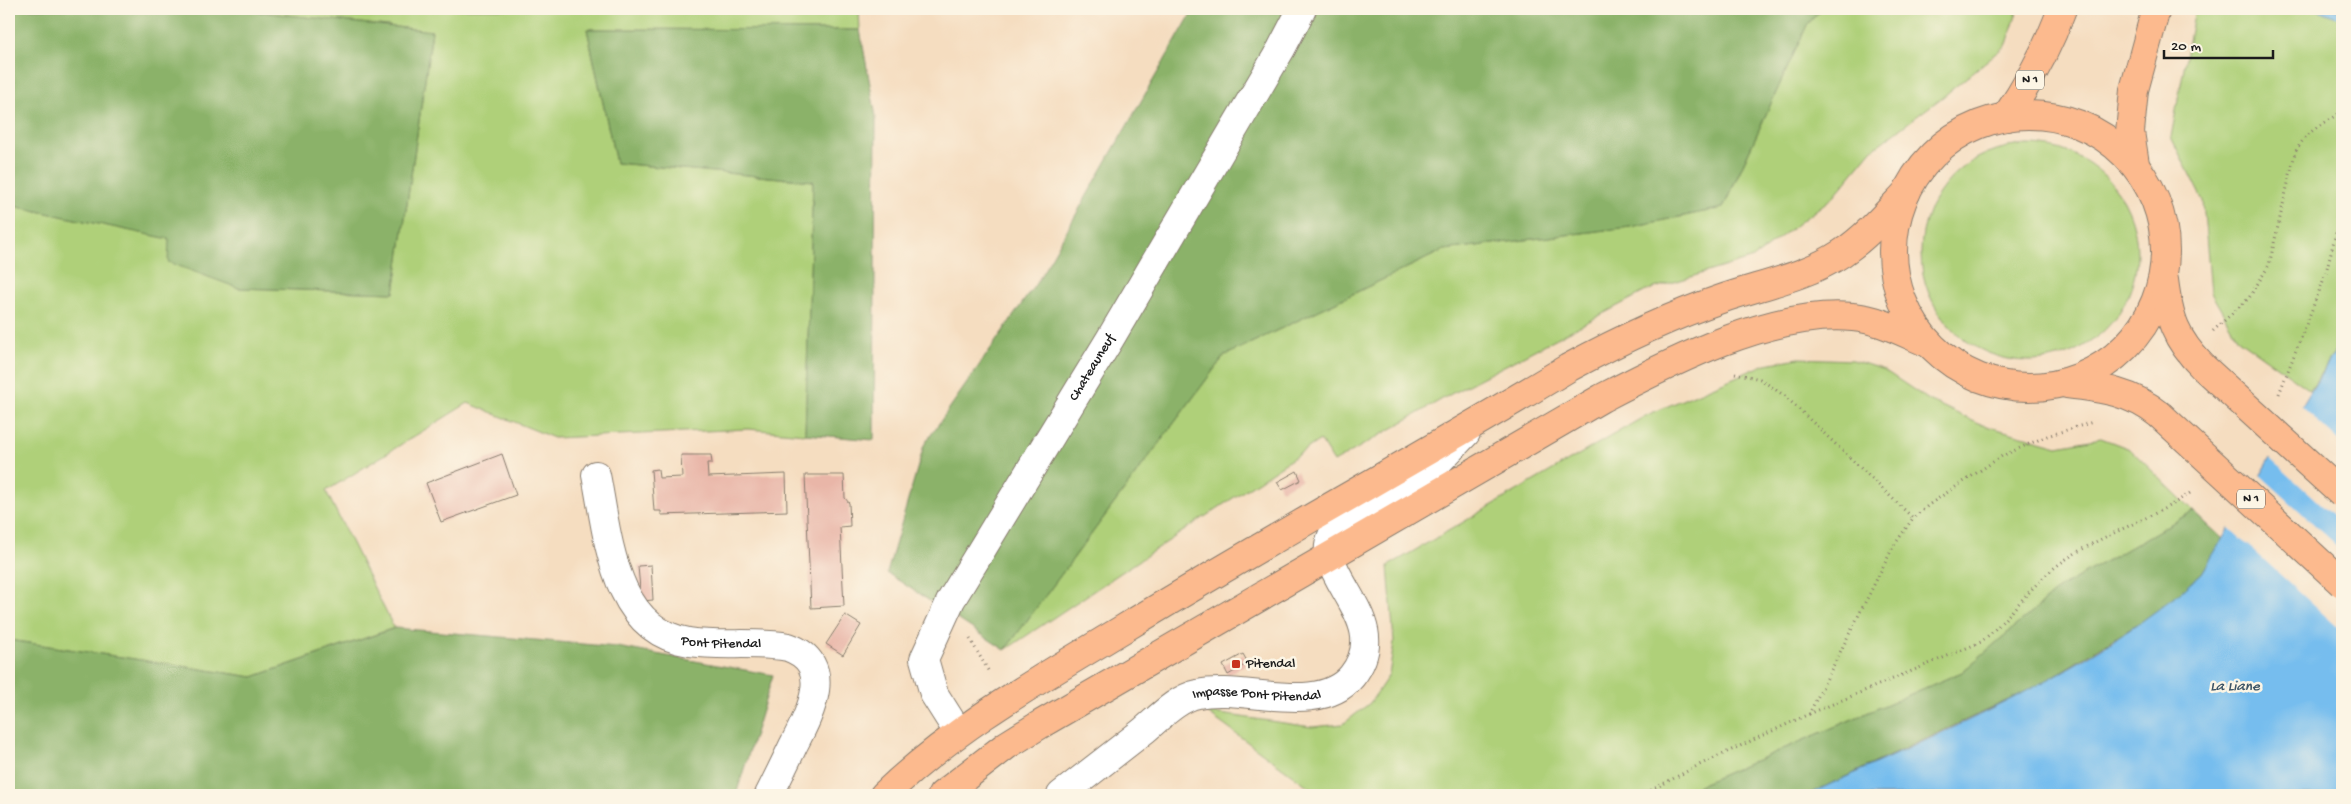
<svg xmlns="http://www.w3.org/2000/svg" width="2351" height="804" font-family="'Gochi Hand',sans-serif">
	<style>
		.green { fill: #afd079; stroke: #66764a }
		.forest { fill: #8bb269; stroke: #546742 }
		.water { fill: #76bdee; stroke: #496c85 }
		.pier { fill: #f5ddc0 }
		.building { fill: #e9b6a8 }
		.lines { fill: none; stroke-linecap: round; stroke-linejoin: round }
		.minor-casing { stroke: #887c6e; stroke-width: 30 }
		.major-casing { stroke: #887c6e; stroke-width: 30 }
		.highway-casing { stroke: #887c6e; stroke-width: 30 }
		.path { stroke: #887c6e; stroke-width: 3; stroke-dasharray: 1 4; stroke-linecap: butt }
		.minor { stroke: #fff; stroke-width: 28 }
		.major { stroke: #fcba8e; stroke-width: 28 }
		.highway { stroke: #fcba8e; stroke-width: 28 }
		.highway-bridge-casing { stroke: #887c6e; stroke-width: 30; stroke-linecap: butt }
		.highway-bridge { stroke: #fcba8e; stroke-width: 28 }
		.poi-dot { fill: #c8321e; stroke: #fcf5e5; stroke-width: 2 }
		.labels { text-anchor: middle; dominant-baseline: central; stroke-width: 5; stroke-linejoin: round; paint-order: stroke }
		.shield { fill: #fcf5e5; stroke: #5f5d58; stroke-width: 1 }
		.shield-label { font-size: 12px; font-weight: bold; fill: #1c1c1c }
		.street-label { font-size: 14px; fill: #1c1c1c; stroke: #fcf5e5 }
		.poi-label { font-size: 14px; fill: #1c1c1c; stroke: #fcf5e5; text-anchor: start }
		.water-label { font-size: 15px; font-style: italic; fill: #3c5466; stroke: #fcf5e5 }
	</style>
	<rect width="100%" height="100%" fill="#fcf5e5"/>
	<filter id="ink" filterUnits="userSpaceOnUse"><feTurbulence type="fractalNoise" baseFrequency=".02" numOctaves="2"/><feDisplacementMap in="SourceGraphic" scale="10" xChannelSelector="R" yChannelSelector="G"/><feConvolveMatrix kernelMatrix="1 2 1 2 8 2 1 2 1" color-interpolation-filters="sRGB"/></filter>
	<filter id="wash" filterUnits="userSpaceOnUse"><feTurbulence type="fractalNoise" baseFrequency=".0096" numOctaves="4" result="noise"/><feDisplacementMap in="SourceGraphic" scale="20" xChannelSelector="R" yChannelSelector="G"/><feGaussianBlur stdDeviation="1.12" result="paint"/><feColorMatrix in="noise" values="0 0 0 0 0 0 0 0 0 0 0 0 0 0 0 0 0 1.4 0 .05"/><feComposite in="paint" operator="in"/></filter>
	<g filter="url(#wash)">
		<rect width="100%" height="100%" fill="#f5ddc0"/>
		<g class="green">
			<path d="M 233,9 L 859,9 L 860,30 L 587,29 L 616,163 L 813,181 L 805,434 L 748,429 L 554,438 L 468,403 L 326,491 L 394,628 L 253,677 L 9,640 L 9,205 L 170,239 L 238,288 L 394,293 L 432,31 Z"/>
			<path d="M 1821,9 L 2018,9 L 2007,44 L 1944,96 L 1873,149 L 1833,197 L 1753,258 L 1648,290 L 1451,394 L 1334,462 L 1320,440 L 1005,650 L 1224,356 L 1444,250 L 1630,227 L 1723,208 L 1807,25 Z"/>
			<path d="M 2195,9 L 2342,9 L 2342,334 L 2335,351 L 2310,390 L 2238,339 L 2211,293 L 2203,201 L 2171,137 Z"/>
			<circle cx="2029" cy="253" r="108"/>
			<path d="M 1798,358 L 1853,360 L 1884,370 L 1929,400 L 1979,424 L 2058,446 L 2101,438 L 2130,449 L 2193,511 L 2061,587 L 1962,672 L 1704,783 L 1684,795 L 1320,795 L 1206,712 L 1312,727 L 1343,724 L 1370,703 L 1389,675 L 1394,642 L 1388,566 L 1647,415 L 1766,364 Z"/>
		</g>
		<g class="forest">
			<path d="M 9,9 L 233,9 L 432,31 L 394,293 L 238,288 L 168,262 L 169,239 L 9,205 Z"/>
			<path d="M 1194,9 L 1821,9 L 1807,25 L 1723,208 L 1630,227 L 1444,250 L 1224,356 L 1005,650 L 887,573 L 924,445 L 1039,279 Z"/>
			<path d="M 587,29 L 860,30 L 876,117 L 874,440 L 805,434 L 813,181 L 616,163 Z"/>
			<path d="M 2193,511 L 2223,539 L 2202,573 L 2174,599 L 2143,621 L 2036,687 L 1807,795 L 1684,795 L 1704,783 L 1962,672 L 2061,587 Z"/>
			<path d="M 395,628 L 617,647 L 773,675 L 736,795 L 9,795 L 9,640 L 253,677 Z"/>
		</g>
		<g class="water">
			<path d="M 2315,9 L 2342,9 L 2342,19 Z"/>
			<path d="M 2342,334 L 2342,795 L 1807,795 C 1939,733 2094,672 2202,573 L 2335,351 Z"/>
		</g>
		<g class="pier">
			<path d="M 2299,404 L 2342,444 L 2342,524 L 2268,456 Z"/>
			<path d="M 2258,473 L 2342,550 L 2342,631 L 2227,526 Z"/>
		</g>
		<g id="blocks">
			<g class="building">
				<path d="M 502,454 L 516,495 L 441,522 L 426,483 Z"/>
				<path d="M 681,455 L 711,455 L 712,463 L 707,463 L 708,477 L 786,474 L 787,511 L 661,515 L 661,511 L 654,511 L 651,470 L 658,469 L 659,478 L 682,477 Z"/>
				<path d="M 1297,471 L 1301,480 L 1282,490 L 1277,482 Z"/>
				<path d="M 805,475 L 844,475 L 845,498 L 849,503 L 850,526 L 840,527 L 844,606 L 811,608 Z"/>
				<path d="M 651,565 L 653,600 L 641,601 L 638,566 Z"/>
				<path d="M 845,615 L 861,625 L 843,655 L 826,644 Z"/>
				<path d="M 1243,654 L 1248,663 L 1228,675 L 1223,665 Z"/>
			</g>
		</g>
	</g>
	<g filter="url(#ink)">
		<use href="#blocks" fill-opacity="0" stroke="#887c6e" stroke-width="1"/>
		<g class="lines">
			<g class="minor-casing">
				<g id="minor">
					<path id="s1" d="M 596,475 C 608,535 613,631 689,642 C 722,647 755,641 788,647 C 837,664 809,715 793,746 C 785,763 777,779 769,795"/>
					<path id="s2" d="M 958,732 L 934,694 L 924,659 L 951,600 L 1110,339 L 1281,49 L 1302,9"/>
					<path id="s3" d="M 1061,795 C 1088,774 1115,753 1142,732 C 1158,719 1177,698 1198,694 C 1243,684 1319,717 1352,676 C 1387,631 1343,598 1330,558 C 1325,543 1336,526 1345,517 L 1433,467 L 1466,433"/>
				</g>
			</g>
			<g class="major-casing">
				<g id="major">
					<path d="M 884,795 C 955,727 1039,680 1123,629 C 1270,539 1421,457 1568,368 C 1618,341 1668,317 1721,299 C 1761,285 1806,277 1842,253 C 1866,237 1886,214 1906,193"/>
					<path d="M 942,795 L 1007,745 L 1041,724 L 1602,398 C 1671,362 1774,309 1853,317 C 1879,319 1904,333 1928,343"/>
				</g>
			</g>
			<g class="highway-casing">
				<g id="highway">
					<circle cx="2029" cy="251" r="136"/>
					<path d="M 2006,117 C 2029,83 2048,48 2062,9"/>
					<path d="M 2135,164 L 2130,132 L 2134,90 L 2156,9"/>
					<path d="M 2164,280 C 2169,319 2175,339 2203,367"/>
					<path d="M 2067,384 C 2102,388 2132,392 2160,415"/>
				</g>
			</g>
			<g class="path">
				<path d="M 1920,163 L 1931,157"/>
				<path d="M 2213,331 L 2249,298 L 2269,265 L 2295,153 C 2305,132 2323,123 2342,112"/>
				<path d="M 1948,367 L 1967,373"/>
				<path d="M 1735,373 L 1760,379 L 1785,396 L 1913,518"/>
				<path d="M 2279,394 L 2325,276 L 2342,209"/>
				<path d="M 970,639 L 989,672"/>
				<path d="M 1809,714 L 1981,642 C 2010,618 2031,584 2062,562 C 2103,533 2152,520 2193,491"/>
				<path d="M 1642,795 L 1697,766 L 1809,714 L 1893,547 L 1913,518 L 1930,504 L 2002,456 L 2047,436 L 2093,422"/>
			</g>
			<use href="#minor" class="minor"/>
			<use href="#major" class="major"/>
			<use href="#highway" class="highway"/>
			<g class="highway-bridge-casing">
				<g id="highway-bridge">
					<path d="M 2203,367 L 2342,494"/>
					<path d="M 2160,415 L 2342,583"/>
				</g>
			</g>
			<use href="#highway-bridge" class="highway-bridge"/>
		</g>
	</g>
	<rect class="poi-dot" x="1231" y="659" width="10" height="10" rx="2.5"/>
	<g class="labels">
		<g class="shield">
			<rect x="2016" y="70.5" width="28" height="19" rx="4"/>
			<rect x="2237" y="489.5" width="28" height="19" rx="4"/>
		</g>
		<g class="shield-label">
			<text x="2030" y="80">N 1</text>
			<text x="2251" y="499">N 1</text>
		</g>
		<g class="street-label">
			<text stroke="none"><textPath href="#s2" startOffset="418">Chateauneuf</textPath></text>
			<text stroke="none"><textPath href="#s1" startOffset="238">Pont Pitendal</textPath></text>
			<text stroke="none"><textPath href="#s3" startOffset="230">Impasse Pont Pitendal</textPath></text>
		</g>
		<g class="poi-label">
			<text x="1246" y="664">Pitendal</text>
		</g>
		<g class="water-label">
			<text x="2235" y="687">La Liane</text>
		</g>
	</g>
	<rect width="2351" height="804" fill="none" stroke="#fcf5e5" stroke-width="30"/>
	<path d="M2164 50v8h109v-8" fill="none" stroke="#1c1c1c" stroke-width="2.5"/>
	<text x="2171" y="50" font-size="15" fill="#1c1c1c" stroke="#fcf5e5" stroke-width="4" paint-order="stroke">20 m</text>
</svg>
